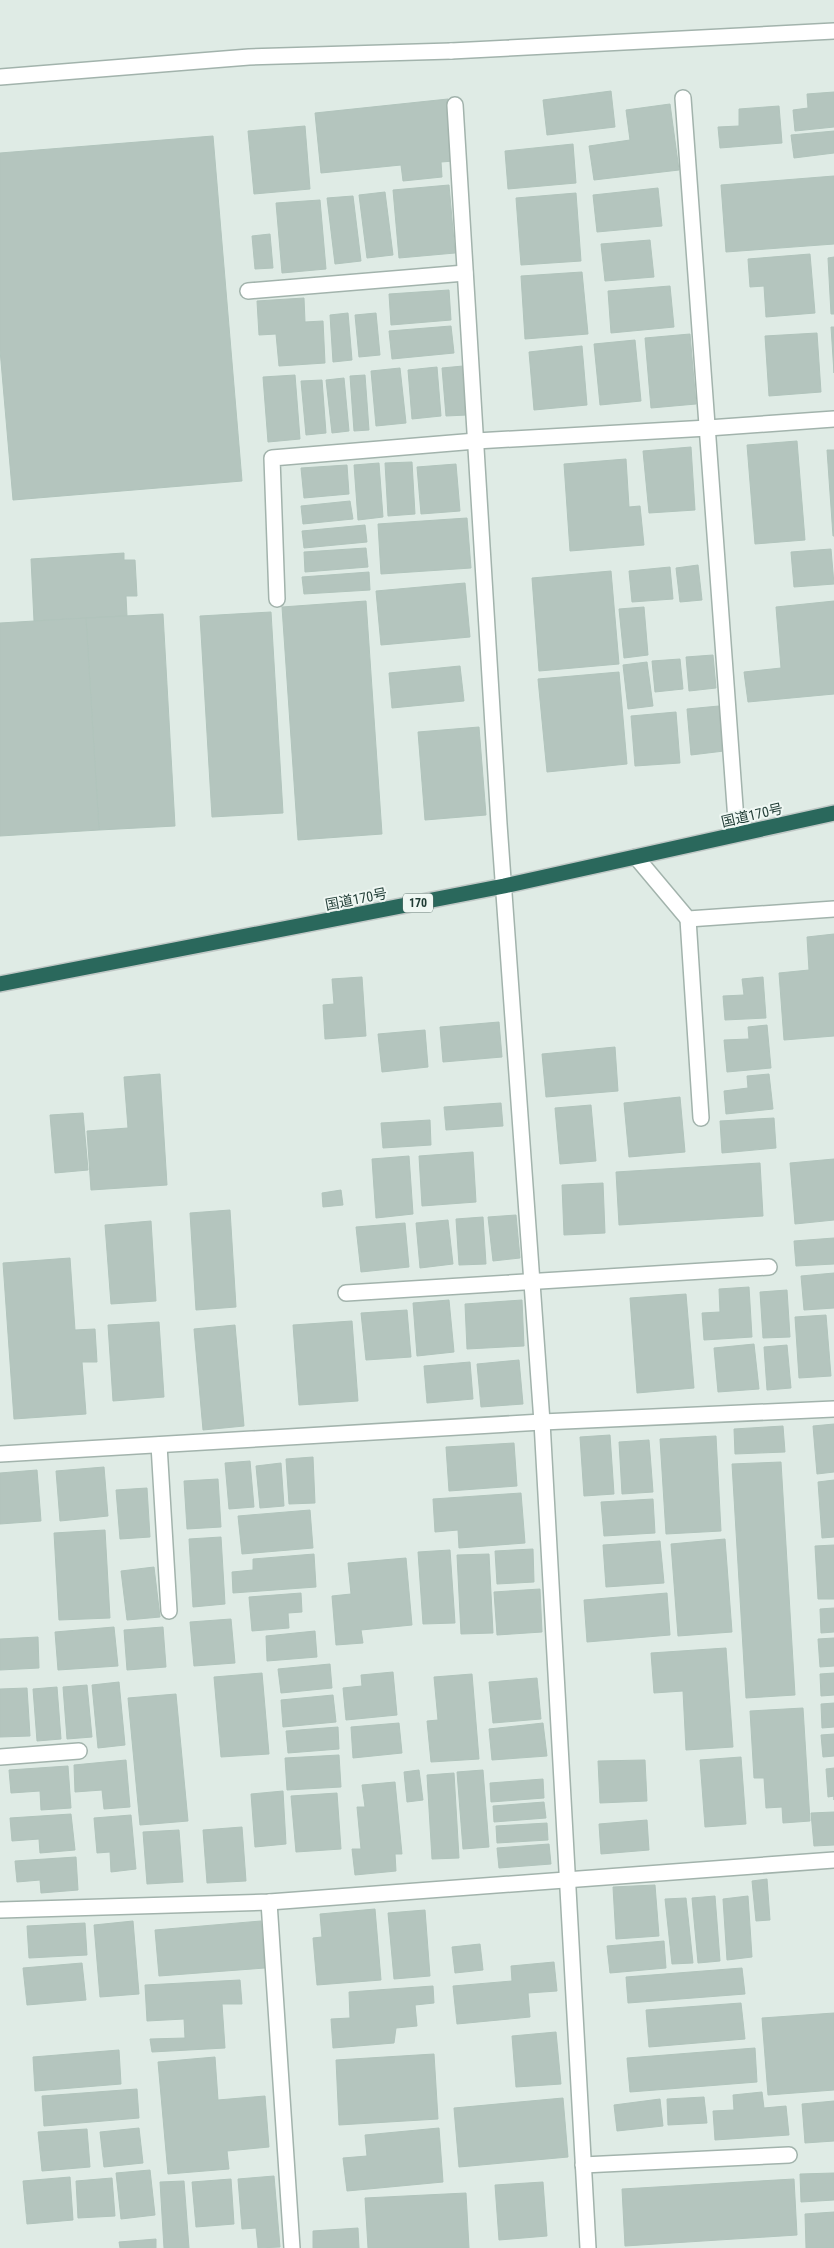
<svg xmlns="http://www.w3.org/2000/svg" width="834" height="2248" font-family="'Roboto Condensed','Noto Sans JP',sans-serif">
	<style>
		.building { fill: #b4c5be; stroke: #b1c4bc }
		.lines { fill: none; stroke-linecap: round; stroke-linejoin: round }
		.lane-casing { stroke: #a2b3ac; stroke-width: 18 }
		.street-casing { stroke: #a2b3ac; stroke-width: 18 }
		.highway-casing { stroke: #c0c8c6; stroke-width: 18 }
		.lane { stroke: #fff; stroke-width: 15 }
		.street { stroke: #fff; stroke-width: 15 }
		.highway { stroke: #2a685c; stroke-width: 15 }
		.labels { text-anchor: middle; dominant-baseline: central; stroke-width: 4; stroke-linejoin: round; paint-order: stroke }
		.shield { fill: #eff7f3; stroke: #5d736d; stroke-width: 1 }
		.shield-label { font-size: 12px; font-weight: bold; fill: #1f3b34 }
		.street-label { font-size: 14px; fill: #1f3b34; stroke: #eff7f3 }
	</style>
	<rect width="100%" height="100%" fill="#dfebe5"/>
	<g class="building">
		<path d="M 611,91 L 615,127 L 547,135 L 543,100 Z"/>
		<path d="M 834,92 L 834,127 L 795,131 L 793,110 L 808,108 L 807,94 Z"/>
		<path d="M 448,99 L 454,161 L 441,162 L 442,177 L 403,181 L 401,165 L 321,173 L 315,113 Z"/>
		<path d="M 670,104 L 679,170 L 594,180 L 589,146 L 630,140 L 626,110 Z"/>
		<path d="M 779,106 L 782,143 L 720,148 L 718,127 L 739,126 L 739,109 Z"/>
		<path d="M 305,126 L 310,189 L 254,194 L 248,131 Z"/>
		<path d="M 834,131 L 834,153 L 794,158 L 791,135 Z"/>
		<path d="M 213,136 L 242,481 L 13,500 L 0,350 L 0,153 Z"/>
		<path d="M 573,144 L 576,183 L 508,189 L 505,151 Z"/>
		<path d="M 834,176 L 834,244 L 726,252 L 721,185 Z"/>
		<path d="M 449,185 L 455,253 L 399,258 L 393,190 Z"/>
		<path d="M 658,188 L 662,226 L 597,232 L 593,195 Z"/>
		<path d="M 385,192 L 393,255 L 367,258 L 359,195 Z"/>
		<path d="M 576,193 L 581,261 L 521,265 L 516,198 Z"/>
		<path d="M 353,196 L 361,261 L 335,264 L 327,198 Z"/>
		<path d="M 320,200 L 326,269 L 282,273 L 276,203 Z"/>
		<path d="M 270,234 L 273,268 L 255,269 L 252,236 Z"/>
		<path d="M 650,240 L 654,277 L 605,281 L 601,244 Z"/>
		<path d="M 810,254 L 815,313 L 766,317 L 764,286 L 750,287 L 748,259 Z"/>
		<path d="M 834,257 L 834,314 L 831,314 L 828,258 Z"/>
		<path d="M 582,272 L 588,334 L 525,339 L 521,276 Z"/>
		<path d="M 670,286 L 674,327 L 611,333 L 608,291 Z"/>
		<path d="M 449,290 L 451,320 L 391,325 L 389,294 Z"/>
		<path d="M 304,298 L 305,322 L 323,321 L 325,363 L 279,366 L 276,334 L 259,335 L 257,301 Z"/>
		<path d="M 348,313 L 352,360 L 333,362 L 330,315 Z"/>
		<path d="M 376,313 L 380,355 L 359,357 L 355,315 Z"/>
		<path d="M 451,326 L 454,353 L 392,359 L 389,331 Z"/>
		<path d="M 831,327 L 834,327 L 834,373 Z"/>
		<path d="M 817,333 L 821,392 L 769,396 L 765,336 Z"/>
		<path d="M 690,334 L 696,404 L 651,408 L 645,338 Z"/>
		<path d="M 635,340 L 641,401 L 600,405 L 594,344 Z"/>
		<path d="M 582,346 L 587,405 L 534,410 L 529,352 Z"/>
		<path d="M 463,366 L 467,415 L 446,416 L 442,368 Z"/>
		<path d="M 437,367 L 441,416 L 412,419 L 408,370 Z"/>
		<path d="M 400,368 L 406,423 L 376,426 L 371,371 Z"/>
		<path d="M 295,375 L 300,439 L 268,442 L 263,377 Z"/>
		<path d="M 365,375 L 369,430 L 354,431 L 350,376 Z"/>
		<path d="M 344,378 L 349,431 L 332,433 L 326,380 Z"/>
		<path d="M 322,380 L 326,433 L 306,435 L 301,381 Z"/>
		<path d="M 797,441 L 805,540 L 755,544 L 747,445 Z"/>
		<path d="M 691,447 L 695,510 L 649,513 L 643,451 Z"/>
		<path d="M 827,450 L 834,450 L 834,536 L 833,536 Z"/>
		<path d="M 626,459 L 629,507 L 640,506 L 644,545 L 570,551 L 564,464 Z"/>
		<path d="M 412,462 L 415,514 L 388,516 L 385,463 Z"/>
		<path d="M 379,463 L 383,517 L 358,520 L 354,465 Z"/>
		<path d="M 456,464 L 460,511 L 421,514 L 417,467 Z"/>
		<path d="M 347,465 L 349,494 L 304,498 L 301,468 Z"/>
		<path d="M 350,501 L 353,519 L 303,524 L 301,506 Z"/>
		<path d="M 467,518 L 471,568 L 381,574 L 378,524 Z"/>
		<path d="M 365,525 L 367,542 L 304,548 L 302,531 Z"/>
		<path d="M 366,548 L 368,567 L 305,572 L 304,552 Z"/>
		<path d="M 831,549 L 834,584 L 794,587 L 791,552 Z"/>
		<path d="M 124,553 L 124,560 L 135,560 L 137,596 L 126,596 L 127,616 L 34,621 L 31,559 Z"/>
		<path d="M 698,565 L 702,600 L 680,602 L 676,568 Z"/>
		<path d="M 670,567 L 673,599 L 632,602 L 629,571 Z"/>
		<path d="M 611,571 L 619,664 L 539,671 L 532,578 Z"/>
		<path d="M 369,572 L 370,590 L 304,594 L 302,577 Z"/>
		<path d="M 465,583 L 470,637 L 381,645 L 376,591 Z"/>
		<path d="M 366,601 L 382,834 L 298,840 L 282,607 Z"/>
		<path d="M 834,601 L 834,694 L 748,702 L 744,672 L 781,668 L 776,607 Z"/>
		<path d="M 644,607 L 648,655 L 624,658 L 619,609 Z"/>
		<path d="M 271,612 L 283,813 L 212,817 L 200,616 Z"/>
		<path d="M 163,614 L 175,826 L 99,830 L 86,618 Z"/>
		<path d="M 86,618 L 99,830 L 0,836 L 0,623 Z"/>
		<path d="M 713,655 L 716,688 L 689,691 L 686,657 Z"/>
		<path d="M 680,659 L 683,689 L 655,692 L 652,661 Z"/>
		<path d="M 647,662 L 653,706 L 628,709 L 623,665 Z"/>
		<path d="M 460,666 L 464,701 L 392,708 L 389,673 Z"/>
		<path d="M 619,672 L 627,764 L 547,772 L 538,679 Z"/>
		<path d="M 719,706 L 724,751 L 691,755 L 687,709 Z"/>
		<path d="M 676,712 L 680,763 L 635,766 L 631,716 Z"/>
		<path d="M 479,727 L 486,815 L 425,820 L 418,732 Z"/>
		<path d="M 834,934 L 834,1036 L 784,1040 L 779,973 L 809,970 L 807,937 Z"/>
		<path d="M 362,977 L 366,1036 L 325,1039 L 323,1005 L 334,1004 L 332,979 Z"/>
		<path d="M 763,977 L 766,1018 L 725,1020 L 723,996 L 744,995 L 742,979 Z"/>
		<path d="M 499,1022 L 502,1057 L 443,1062 L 440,1027 Z"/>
		<path d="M 767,1025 L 771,1068 L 727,1072 L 724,1040 L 749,1039 L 748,1027 Z"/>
		<path d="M 425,1030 L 428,1067 L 382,1072 L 378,1034 Z"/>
		<path d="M 615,1047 L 618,1091 L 546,1097 L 542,1054 Z"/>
		<path d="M 160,1074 L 167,1185 L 91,1190 L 87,1131 L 128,1128 L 124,1077 Z"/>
		<path d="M 769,1074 L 773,1109 L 726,1114 L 724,1091 L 748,1088 L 747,1076 Z"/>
		<path d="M 680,1097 L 685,1152 L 629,1157 L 624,1103 Z"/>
		<path d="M 501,1103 L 503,1126 L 446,1130 L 444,1107 Z"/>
		<path d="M 591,1105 L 596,1161 L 560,1164 L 555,1108 Z"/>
		<path d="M 83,1113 L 88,1170 L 55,1173 L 50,1115 Z"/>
		<path d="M 774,1118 L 776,1148 L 722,1153 L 720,1121 Z"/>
		<path d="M 430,1120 L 431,1145 L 383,1148 L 381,1123 Z"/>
		<path d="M 473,1152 L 476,1202 L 422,1206 L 419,1156 Z"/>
		<path d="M 409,1156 L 413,1214 L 376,1218 L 372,1159 Z"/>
		<path d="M 834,1159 L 834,1220 L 795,1224 L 790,1163 Z"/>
		<path d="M 760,1163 L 763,1216 L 619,1225 L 616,1172 Z"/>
		<path d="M 603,1183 L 605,1233 L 564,1235 L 562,1185 Z"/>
		<path d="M 341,1190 L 343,1205 L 323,1207 L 322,1193 Z"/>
		<path d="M 230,1210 L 236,1307 L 196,1310 L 190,1213 Z"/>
		<path d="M 516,1215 L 520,1258 L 493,1261 L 488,1217 Z"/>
		<path d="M 483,1217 L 486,1264 L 459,1265 L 456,1219 Z"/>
		<path d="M 448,1220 L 453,1264 L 420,1268 L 416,1223 Z"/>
		<path d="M 151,1221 L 156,1301 L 111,1304 L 105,1225 Z"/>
		<path d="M 405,1223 L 409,1267 L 361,1272 L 356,1227 Z"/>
		<path d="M 834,1238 L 834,1264 L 796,1266 L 794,1241 Z"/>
		<path d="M 70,1258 L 75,1330 L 95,1329 L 97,1362 L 82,1362 L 86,1414 L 14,1419 L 3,1263 Z"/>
		<path d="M 834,1273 L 834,1308 L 804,1310 L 801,1276 Z"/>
		<path d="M 749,1287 L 752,1337 L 704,1340 L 702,1313 L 720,1312 L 719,1289 Z"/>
		<path d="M 787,1290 L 790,1337 L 763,1338 L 760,1292 Z"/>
		<path d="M 686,1294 L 694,1388 L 637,1393 L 630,1298 Z"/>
		<path d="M 449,1300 L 454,1352 L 417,1356 L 413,1303 Z"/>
		<path d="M 522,1300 L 524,1346 L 467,1349 L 465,1304 Z"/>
		<path d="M 407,1310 L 411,1357 L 366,1360 L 361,1313 Z"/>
		<path d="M 826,1315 L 831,1376 L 799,1378 L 795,1317 Z"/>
		<path d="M 352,1321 L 358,1401 L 299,1405 L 293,1325 Z"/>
		<path d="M 159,1322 L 164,1397 L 113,1401 L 108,1325 Z"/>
		<path d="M 235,1325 L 244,1426 L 203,1430 L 194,1329 Z"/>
		<path d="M 754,1344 L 759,1389 L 718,1392 L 714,1348 Z"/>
		<path d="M 787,1345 L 791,1388 L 767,1390 L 764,1347 Z"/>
		<path d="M 519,1360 L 523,1404 L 481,1407 L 477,1364 Z"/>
		<path d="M 470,1362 L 473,1399 L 427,1403 L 424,1366 Z"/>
		<path d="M 834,1424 L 834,1472 L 817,1474 L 813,1426 Z"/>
		<path d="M 783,1426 L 785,1452 L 735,1454 L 734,1429 Z"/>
		<path d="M 610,1435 L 614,1494 L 584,1496 L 580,1437 Z"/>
		<path d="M 716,1436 L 721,1531 L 666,1534 L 660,1439 Z"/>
		<path d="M 649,1440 L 653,1492 L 622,1494 L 619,1442 Z"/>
		<path d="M 514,1443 L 517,1486 L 449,1491 L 446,1447 Z"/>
		<path d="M 313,1457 L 315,1503 L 289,1504 L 286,1459 Z"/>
		<path d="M 250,1461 L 254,1507 L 229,1509 L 225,1463 Z"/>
		<path d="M 781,1462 L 795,1695 L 746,1698 L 732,1464 Z"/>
		<path d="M 281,1463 L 284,1506 L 260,1508 L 256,1466 Z"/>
		<path d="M 104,1467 L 108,1516 L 60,1521 L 56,1471 Z"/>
		<path d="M 37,1470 L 41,1521 L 0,1524 L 0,1473 Z"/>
		<path d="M 218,1479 L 221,1527 L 187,1529 L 184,1481 Z"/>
		<path d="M 834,1480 L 834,1537 L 822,1538 L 818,1482 Z"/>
		<path d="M 147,1488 L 150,1537 L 120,1539 L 116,1490 Z"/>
		<path d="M 521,1493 L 525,1543 L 459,1548 L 458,1530 L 435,1532 L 433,1499 Z"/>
		<path d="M 653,1499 L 655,1533 L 604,1536 L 601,1502 Z"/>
		<path d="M 310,1510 L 313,1548 L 242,1554 L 238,1516 Z"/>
		<path d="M 105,1530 L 110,1618 L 59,1620 L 54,1533 Z"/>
		<path d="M 221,1537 L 225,1604 L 193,1607 L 189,1539 Z"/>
		<path d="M 725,1539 L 732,1632 L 678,1636 L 671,1544 Z"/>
		<path d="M 660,1541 L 664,1583 L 606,1587 L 603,1545 Z"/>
		<path d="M 834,1545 L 834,1599 L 818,1599 L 815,1546 Z"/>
		<path d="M 533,1549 L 534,1582 L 497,1584 L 495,1551 Z"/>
		<path d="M 450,1550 L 455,1623 L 423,1624 L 418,1552 Z"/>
		<path d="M 314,1554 L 316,1587 L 233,1593 L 232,1572 L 253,1570 L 253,1559 Z"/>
		<path d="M 489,1554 L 493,1633 L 461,1634 L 457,1555 Z"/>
		<path d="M 406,1558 L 412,1625 L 361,1630 L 363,1643 L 336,1645 L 332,1596 L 351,1594 L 348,1563 Z"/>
		<path d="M 154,1567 L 160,1617 L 127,1620 L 121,1571 Z"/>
		<path d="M 540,1589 L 542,1632 L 497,1635 L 494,1592 Z"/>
		<path d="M 301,1593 L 302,1612 L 288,1613 L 289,1628 L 252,1631 L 249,1597 Z"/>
		<path d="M 667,1593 L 670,1635 L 587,1642 L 584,1600 Z"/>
		<path d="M 834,1608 L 834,1632 L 821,1633 L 820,1609 Z"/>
		<path d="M 231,1619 L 235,1663 L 194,1666 L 190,1622 Z"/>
		<path d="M 114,1627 L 118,1666 L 58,1670 L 55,1632 Z"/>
		<path d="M 163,1627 L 166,1667 L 127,1670 L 124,1630 Z"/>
		<path d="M 315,1631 L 317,1657 L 267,1661 L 266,1636 Z"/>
		<path d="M 38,1637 L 39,1668 L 0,1670 L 0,1639 Z"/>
		<path d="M 834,1638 L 834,1666 L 820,1667 L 818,1639 Z"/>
		<path d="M 726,1648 L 733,1747 L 686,1750 L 683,1691 L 654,1693 L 651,1653 Z"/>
		<path d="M 330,1664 L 332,1688 L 281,1693 L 278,1669 Z"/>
		<path d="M 393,1672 L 397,1715 L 346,1720 L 343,1688 L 362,1686 L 361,1675 Z"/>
		<path d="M 262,1673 L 269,1754 L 221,1757 L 214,1677 Z"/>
		<path d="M 834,1673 L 834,1695 L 821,1696 L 820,1674 Z"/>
		<path d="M 472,1674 L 479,1759 L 431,1762 L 427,1721 L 438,1720 L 434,1677 Z"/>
		<path d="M 537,1678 L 541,1719 L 493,1723 L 489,1682 Z"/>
		<path d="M 119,1682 L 125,1745 L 98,1748 L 92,1685 Z"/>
		<path d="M 87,1685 L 92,1737 L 67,1739 L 63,1687 Z"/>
		<path d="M 57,1687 L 61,1739 L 37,1741 L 33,1689 Z"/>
		<path d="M 27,1688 L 30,1736 L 0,1737 L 0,1689 Z"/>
		<path d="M 176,1694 L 188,1821 L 140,1825 L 128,1698 Z"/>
		<path d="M 333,1695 L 336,1722 L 283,1727 L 281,1700 Z"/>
		<path d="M 834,1703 L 834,1727 L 822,1728 L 821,1704 Z"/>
		<path d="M 803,1708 L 810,1821 L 783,1823 L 782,1807 L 766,1808 L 764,1778 L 754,1778 L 750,1711 Z"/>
		<path d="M 399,1723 L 402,1753 L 353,1758 L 351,1727 Z"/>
		<path d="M 543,1723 L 547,1756 L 492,1760 L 489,1729 Z"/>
		<path d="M 338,1727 L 339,1749 L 288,1753 L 286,1731 Z"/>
		<path d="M 834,1734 L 834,1756 L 823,1757 L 821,1735 Z"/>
		<path d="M 339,1755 L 341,1787 L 287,1790 L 285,1758 Z"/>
		<path d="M 741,1757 L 746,1824 L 705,1827 L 700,1760 Z"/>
		<path d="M 126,1760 L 130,1807 L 104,1809 L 102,1790 L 75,1792 L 74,1765 Z"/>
		<path d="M 645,1760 L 647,1801 L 600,1803 L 598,1761 Z"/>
		<path d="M 68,1766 L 71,1808 L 41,1810 L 40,1791 L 11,1793 L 9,1770 Z"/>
		<path d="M 834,1768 L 834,1800 L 834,1796 L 828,1797 L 826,1769 Z"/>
		<path d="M 419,1770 L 423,1800 L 407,1802 L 404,1772 Z"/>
		<path d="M 483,1770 L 489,1847 L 463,1849 L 457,1772 Z"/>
		<path d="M 454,1773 L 459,1858 L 432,1859 L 427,1775 Z"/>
		<path d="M 543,1779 L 544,1798 L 491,1802 L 490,1783 Z"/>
		<path d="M 395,1782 L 402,1854 L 395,1854 L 396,1871 L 355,1875 L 352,1849 L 361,1849 L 357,1807 L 365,1807 L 362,1785 Z"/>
		<path d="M 283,1791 L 286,1844 L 255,1847 L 251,1794 Z"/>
		<path d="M 337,1793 L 341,1849 L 296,1852 L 291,1796 Z"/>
		<path d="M 544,1802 L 546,1818 L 494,1822 L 493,1806 Z"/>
		<path d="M 834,1812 L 834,1845 L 814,1846 L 811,1813 Z"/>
		<path d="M 71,1814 L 75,1850 L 40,1853 L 39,1839 L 12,1841 L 10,1818 Z"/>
		<path d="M 131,1815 L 136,1869 L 111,1872 L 110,1852 L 97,1853 L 94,1818 Z"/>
		<path d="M 647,1820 L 649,1850 L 601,1854 L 599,1824 Z"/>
		<path d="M 547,1823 L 548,1840 L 497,1843 L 496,1826 Z"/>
		<path d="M 242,1827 L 246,1881 L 207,1883 L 203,1830 Z"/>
		<path d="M 179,1830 L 183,1882 L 147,1884 L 143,1832 Z"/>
		<path d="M 549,1844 L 551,1864 L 499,1868 L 497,1848 Z"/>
		<path d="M 76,1857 L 78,1890 L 41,1893 L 40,1880 L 17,1882 L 15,1861 Z"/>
		<path d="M 767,1879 L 770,1920 L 756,1921 L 752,1881 Z"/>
		<path d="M 655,1885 L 659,1936 L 616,1939 L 613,1887 Z"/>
		<path d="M 715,1896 L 720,1961 L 698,1963 L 692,1898 Z"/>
		<path d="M 748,1896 L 752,1957 L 727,1960 L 723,1899 Z"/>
		<path d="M 686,1898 L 693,1963 L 672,1964 L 665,1899 Z"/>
		<path d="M 375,1909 L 381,1980 L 317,1985 L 313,1938 L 322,1937 L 320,1914 Z"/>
		<path d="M 425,1910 L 430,1976 L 394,1979 L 388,1913 Z"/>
		<path d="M 133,1921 L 139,1994 L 100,1997 L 94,1925 Z"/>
		<path d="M 261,1921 L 265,1968 L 159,1976 L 155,1930 Z"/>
		<path d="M 85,1923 L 87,1955 L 29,1958 L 27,1926 Z"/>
		<path d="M 664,1941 L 666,1968 L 610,1973 L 607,1946 Z"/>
		<path d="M 480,1944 L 483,1970 L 455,1973 L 452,1947 Z"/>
		<path d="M 554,1962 L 557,1991 L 528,1993 L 530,2017 L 457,2024 L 453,1986 L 512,1981 L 511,1966 Z"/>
		<path d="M 82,1963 L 86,2000 L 27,2005 L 23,1968 Z"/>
		<path d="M 742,1968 L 745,1994 L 628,2003 L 626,1977 Z"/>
		<path d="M 240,1980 L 242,2004 L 222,2004 L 225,2048 L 152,2052 L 150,2039 L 185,2038 L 184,2019 L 147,2021 L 145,1985 Z"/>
		<path d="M 433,1986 L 434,2003 L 415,2005 L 417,2026 L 396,2028 L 394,2043 L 333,2048 L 331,2019 L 350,2018 L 349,1992 Z"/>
		<path d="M 741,2003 L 745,2039 L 649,2047 L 646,2010 Z"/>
		<path d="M 834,2013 L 834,2090 L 768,2095 L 762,2018 Z"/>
		<path d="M 556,2032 L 561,2084 L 516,2087 L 512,2036 Z"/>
		<path d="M 755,2048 L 757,2082 L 630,2092 L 627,2058 Z"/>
		<path d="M 119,2050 L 121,2084 L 35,2091 L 33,2057 Z"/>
		<path d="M 434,2054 L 438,2119 L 339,2125 L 336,2060 Z"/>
		<path d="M 215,2057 L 218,2100 L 265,2096 L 269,2147 L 227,2151 L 229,2169 L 168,2174 L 158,2062 Z"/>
		<path d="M 137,2089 L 139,2118 L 44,2126 L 42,2096 Z"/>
		<path d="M 762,2092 L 764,2108 L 786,2106 L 789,2135 L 715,2140 L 713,2111 L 734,2110 L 733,2095 Z"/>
		<path d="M 704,2097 L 707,2123 L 668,2125 L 667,2099 Z"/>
		<path d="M 563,2098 L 568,2157 L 459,2167 L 454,2108 Z"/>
		<path d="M 660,2099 L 663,2126 L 617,2131 L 614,2105 Z"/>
		<path d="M 834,2101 L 834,2141 L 805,2143 L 802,2104 Z"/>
		<path d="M 139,2128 L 143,2163 L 104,2167 L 100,2132 Z"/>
		<path d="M 439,2128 L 443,2182 L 347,2191 L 343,2158 L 367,2156 L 365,2135 Z"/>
		<path d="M 87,2129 L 90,2167 L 42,2171 L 38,2132 Z"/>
		<path d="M 150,2170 L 155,2215 L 121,2219 L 116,2173 Z"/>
		<path d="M 834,2173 L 834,2200 L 801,2202 L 800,2174 Z"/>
		<path d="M 274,2176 L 280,2247 L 258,2248 L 256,2228 L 242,2229 L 238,2179 Z"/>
		<path d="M 70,2177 L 73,2220 L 27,2224 L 23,2181 Z"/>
		<path d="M 112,2178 L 115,2216 L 78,2218 L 76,2181 Z"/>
		<path d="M 231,2179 L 234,2224 L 196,2227 L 192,2182 Z"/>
		<path d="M 794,2179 L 797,2235 L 625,2246 L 622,2189 Z"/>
		<path d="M 184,2181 L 189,2248 L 164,2248 L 160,2182 Z"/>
		<path d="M 543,2182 L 547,2236 L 499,2240 L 495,2185 Z"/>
		<path d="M 466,2193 L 469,2248 L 368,2248 L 365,2198 Z"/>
		<path d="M 834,2212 L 834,2248 L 806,2248 L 805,2214 Z"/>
		<path d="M 358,2228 L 359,2248 L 313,2248 L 313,2231 Z"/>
		<path d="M 156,2239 L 156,2248 L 120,2248 L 119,2242 Z"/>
	</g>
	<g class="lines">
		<g class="lane-casing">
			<g id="lane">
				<path d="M 0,77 L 249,57 L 451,51"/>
				<path d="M 248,291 L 465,273"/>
				<path d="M 277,599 L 272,458 L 476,441"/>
				<path d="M 688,919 L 701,1118"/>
				<path d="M 346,1293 L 769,1267"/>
				<path d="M 159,1445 L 169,1611"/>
				<path d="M 0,1757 L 79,1751"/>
				<path d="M 583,2165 L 789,2155"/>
			</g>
		</g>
		<g class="street-casing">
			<g id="street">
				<path d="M 451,51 L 834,31"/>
				<path d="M 683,98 L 737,834"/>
				<path d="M 455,105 L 499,824 L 542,1422 L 588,2248"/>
				<path d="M 476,441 L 708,428 L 834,419"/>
				<path d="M 636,857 L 688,919 L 834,909"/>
				<path d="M 0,1454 L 542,1422 L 834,1409"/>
				<path d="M 269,1902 L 292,2248"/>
				<path d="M 0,1910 L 269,1902 L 834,1860"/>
			</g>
		</g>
		<g class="highway-casing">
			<path id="highway" d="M 0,984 L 504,886 L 834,813"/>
		</g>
		<use href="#lane" class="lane"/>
		<use href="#street" class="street"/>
		<use href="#highway" class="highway"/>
	</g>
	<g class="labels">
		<rect class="shield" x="403" y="893.5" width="30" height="19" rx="4"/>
		<g class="shield-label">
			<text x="418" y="903">170</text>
		</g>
		<g class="street-label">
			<text transform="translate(752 815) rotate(-13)">国道170号</text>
			<text transform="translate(356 899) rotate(-11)">国道170号</text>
		</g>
	</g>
</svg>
